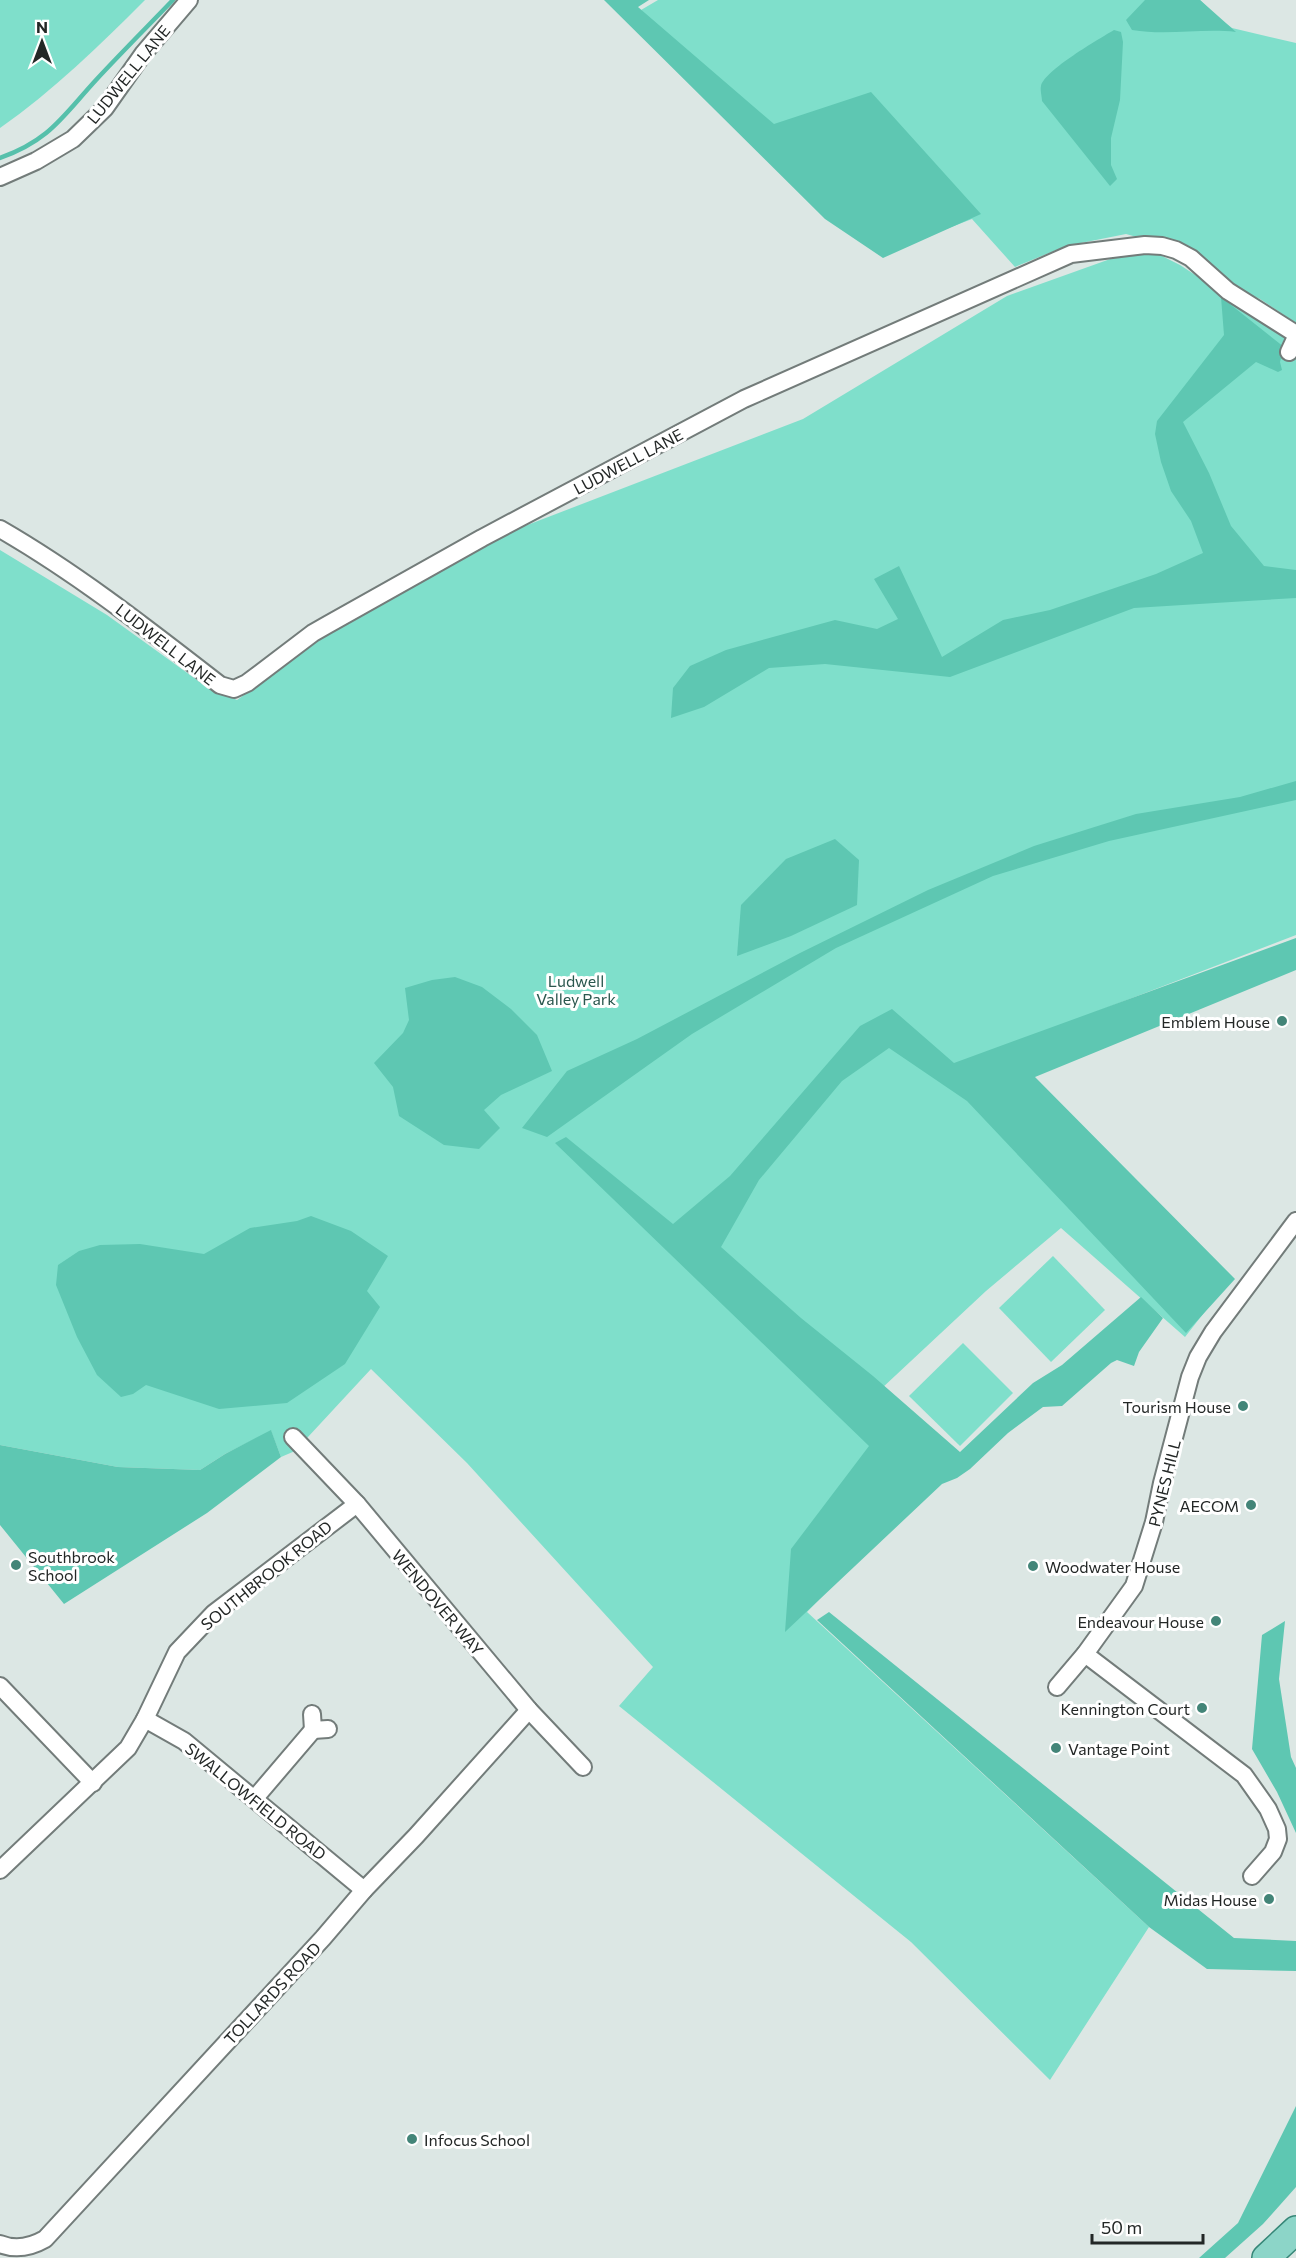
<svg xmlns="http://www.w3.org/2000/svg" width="1296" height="2258" font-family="Commissioner,sans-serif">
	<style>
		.green { fill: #7fdfcb }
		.forest { fill: #5ec7b2 }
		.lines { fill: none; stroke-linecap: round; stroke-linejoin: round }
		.stream { stroke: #56c0ab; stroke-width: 4.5 }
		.minor-casing { stroke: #737c7a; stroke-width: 20 }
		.primary-casing { stroke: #368677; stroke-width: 30 }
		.minor { stroke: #fff; stroke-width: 16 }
		.primary { stroke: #8cd5c8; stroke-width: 27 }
		.poi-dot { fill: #438578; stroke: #fff; stroke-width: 2 }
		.labels { text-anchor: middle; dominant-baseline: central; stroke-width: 6; stroke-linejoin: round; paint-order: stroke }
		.street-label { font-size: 16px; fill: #232726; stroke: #fff }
		.park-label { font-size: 16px; fill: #2a574e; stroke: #fff }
		.poi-label { font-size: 16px; fill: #232726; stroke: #fff; text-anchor: end }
	</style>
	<rect width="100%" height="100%" fill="#dce7e4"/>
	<g class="green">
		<path d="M 0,0 L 145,0 C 100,45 53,91 0,128 Z"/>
		<path d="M 658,0 L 1200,0 L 1220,19 L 1232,28 L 1296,43 L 1296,323 L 1260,299 L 1239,290 L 1176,248 L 1126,234 L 1066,246 L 1015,267 L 972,219 L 879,255 L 641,10 Z"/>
		<path d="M 1127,253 L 1156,253 L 1180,265 L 1296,341 L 1296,935 L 1002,1048 L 1225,1286 L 1185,1337 L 1061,1228 L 986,1291 L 881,1389 L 945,1469 L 807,1612 L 1149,1927 L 1050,2080 L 911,1942 L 619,1706 L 653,1667 L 467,1463 L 371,1369 L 295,1451 L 281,1457 L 271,1431 L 225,1454 L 200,1470 L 118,1467 L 0,1445 L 0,550 L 107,615 L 204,685 L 237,700 L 328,634 L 517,529 L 803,419 L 1007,296 Z"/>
		<path d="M 1053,1256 L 1105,1310 L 1051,1362 L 999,1308 Z"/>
		<path d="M 963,1343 L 1013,1393 L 960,1446 L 909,1396 Z"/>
	</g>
	<g class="forest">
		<path d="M 604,0 L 649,0 L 638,7 L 774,124 L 871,92 L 981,214 L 883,258 L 825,219 Z"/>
		<path d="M 1145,0 L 1200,0 L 1236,32 C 1202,28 1167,36 1132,30 L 1126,20 Z"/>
		<path d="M 1114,30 L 1121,32 L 1123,42 L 1120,100 L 1111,138 L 1111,165 L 1117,179 L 1110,186 L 1042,101 C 1042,97 1040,90 1041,86 C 1045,70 1099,39 1114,30 Z"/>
		<path d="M 1221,297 L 1284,347 L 1280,362 L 1282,370 L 1278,372 L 1256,362 L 1183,422 L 1209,473 L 1231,526 L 1264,566 L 1296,570 L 1296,598 L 1134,608 L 950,677 L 825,664 L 769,668 L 704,707 L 671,718 L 673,688 L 690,666 L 726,650 L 835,620 L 877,629 L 898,619 L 874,579 L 899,566 L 942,657 L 1003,620 L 1050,610 L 1156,574 L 1203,553 L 1191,521 L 1171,491 L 1161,462 L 1155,434 L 1157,421 L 1224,335 Z"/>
		<path d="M 1296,781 L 1296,800 L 1109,841 L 993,876 L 836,948 L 692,1034 L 547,1137 L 522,1128 L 567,1071 L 637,1039 L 800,953 L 928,890 L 1034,846 L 1136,814 L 1240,797 Z"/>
		<path d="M 835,839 L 859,860 L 857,905 L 791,936 L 737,956 L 741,905 L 786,859 Z"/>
		<path d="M 1296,938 L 1296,970 L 1035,1077 L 1235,1279 L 1186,1333 L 967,1101 L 889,1048 L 842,1081 L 759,1180 L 721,1247 L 801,1318 L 873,1376 L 960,1452 L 1033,1383 L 1062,1365 L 1141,1297 L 1163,1318 L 1139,1352 L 1134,1366 L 1117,1360 L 1111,1363 L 1062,1406 L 1043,1407 L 1008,1433 L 970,1469 L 957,1478 L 942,1484 L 785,1632 L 791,1549 L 869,1446 L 555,1143 L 566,1137 L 673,1224 L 730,1176 L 860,1026 L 892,1009 L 954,1063 Z"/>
		<path d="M 455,977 L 482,987 L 511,1009 L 537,1035 L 552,1071 L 501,1095 L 484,1110 L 500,1128 L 479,1149 L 444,1145 L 399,1116 L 393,1087 L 374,1063 L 403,1033 L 409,1020 L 405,988 L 432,980 Z"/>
		<path d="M 311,1216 L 351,1231 L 388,1256 L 367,1291 L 380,1307 L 345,1364 L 287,1403 L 219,1409 L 146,1385 L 133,1394 L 121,1397 L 97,1375 L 77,1337 L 56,1285 L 58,1265 L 79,1251 L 100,1245 L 140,1244 L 204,1254 L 250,1228 L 297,1221 Z"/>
		<path d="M 271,1430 L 281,1457 L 207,1513 L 64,1604 L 0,1525 L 0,1445 L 118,1467 L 200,1470 L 225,1454 Z"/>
		<path d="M 829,1612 L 1234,1938 L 1296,1941 L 1296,1971 L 1207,1969 L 1149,1927 L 817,1620 Z"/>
		<path d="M 1285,1621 L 1279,1679 L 1291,1757 L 1296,1768 L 1296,1833 L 1277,1792 L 1252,1749 L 1262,1635 Z"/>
		<path d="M 1296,2106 L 1296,2187 L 1263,2224 L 1225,2258 L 1199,2258 L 1238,2223 Z"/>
	</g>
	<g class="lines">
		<path class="stream" d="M 0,158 C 50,140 62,117 96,80 C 121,53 147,27 173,0"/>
		<g class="minor-casing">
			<g id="minor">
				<path d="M 0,177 L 36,161 L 73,139 L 105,108 L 143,54 L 189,0"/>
				<path d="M 1289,352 L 1296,337"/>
				<path d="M 0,529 C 78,574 149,630 220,685 L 234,689 L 247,683 L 313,633 L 327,625 L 482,538 L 744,399 L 1071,254 L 1145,245 L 1162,246 L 1176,250 L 1191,258 L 1228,291 L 1296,334"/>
				<path d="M 293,1437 L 357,1504 L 529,1710 L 583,1767"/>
				<path d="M 1085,1654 L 1244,1775 L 1268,1809 L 1277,1829 L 1278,1839 L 1273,1852 L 1252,1876"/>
				<path d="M 0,1686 L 93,1783"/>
				<path d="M 1057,1687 L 1085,1654 L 1134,1586 L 1154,1522 L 1162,1483 L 1190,1377 L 1198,1357 L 1213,1332 L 1296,1221"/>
				<path d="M 312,1714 L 313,1730 L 328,1729"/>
				<path d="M 145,1719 L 184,1741 L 364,1890"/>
				<path d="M 255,1798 L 313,1730"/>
				<path d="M 0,1870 L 128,1748 L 145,1719 L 177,1652 L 214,1613 L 357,1504"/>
				<path d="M 0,2244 C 15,2250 31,2247 45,2239 L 323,1938 L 364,1890 L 416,1836 L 529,1710"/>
			</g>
		</g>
		<g class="primary-casing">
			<path id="primary" d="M 1266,2258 L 1296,2230"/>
		</g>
		<use href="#minor" class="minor"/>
		<use href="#primary" class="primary"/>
	</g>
	<g class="poi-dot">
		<circle cx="1282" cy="1021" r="6"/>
		<circle cx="1243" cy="1406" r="6"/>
		<circle cx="1251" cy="1505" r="6"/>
		<circle cx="16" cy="1565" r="6"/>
		<circle cx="1033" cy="1566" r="6"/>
		<circle cx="1216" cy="1621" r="6"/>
		<circle cx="1202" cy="1708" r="6"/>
		<circle cx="1056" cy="1748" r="6"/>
		<circle cx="1269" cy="1899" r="6"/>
		<circle cx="412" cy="2139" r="6"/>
	</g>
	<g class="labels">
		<g class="street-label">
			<text transform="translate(128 74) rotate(-51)">LUDWELL LANE</text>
			<text transform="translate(628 461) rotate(-28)">LUDWELL LANE</text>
			<text transform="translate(166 644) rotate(38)">LUDWELL LANE</text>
			<text transform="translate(1164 1483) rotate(-76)">PYNES HILL</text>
			<text transform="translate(266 1575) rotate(-39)">SOUTHBROOK ROAD</text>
			<text transform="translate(438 1602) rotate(50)">WENDOVER WAY</text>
			<text transform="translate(256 1801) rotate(39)">SWALLOWFIELD ROAD</text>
			<text transform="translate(272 1993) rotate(-47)">TOLLARDS ROAD</text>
		</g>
		<g class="park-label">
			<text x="576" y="980">Ludwell<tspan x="576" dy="18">Valley Park</tspan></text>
		</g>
		<g class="poi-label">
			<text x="1270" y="1021">Emblem House</text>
			<text x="1231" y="1406">Tourism House</text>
			<text x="1239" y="1505">AECOM</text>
			<text x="28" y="1556" text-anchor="start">Southbrook<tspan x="28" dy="18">School</tspan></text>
			<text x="1045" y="1566" text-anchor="start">Woodwater House</text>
			<text x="1204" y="1621">Endeavour House</text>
			<text x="1190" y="1708">Kennington Court</text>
			<text x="1068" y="1748" text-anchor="start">Vantage Point</text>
			<text x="1257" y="1899">Midas House</text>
			<text x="424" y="2139" text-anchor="start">Infocus School</text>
		</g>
	</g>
	<g transform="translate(42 42)" stroke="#ffffff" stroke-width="4.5" paint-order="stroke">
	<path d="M0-4.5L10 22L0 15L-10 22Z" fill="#232726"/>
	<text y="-9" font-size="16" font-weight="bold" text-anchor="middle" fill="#232726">N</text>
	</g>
	<path d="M1092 2234v9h111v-9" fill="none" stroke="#232726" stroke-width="3"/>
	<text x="1101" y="2234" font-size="18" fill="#232726" stroke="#ffffff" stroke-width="4.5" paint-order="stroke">50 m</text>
</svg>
